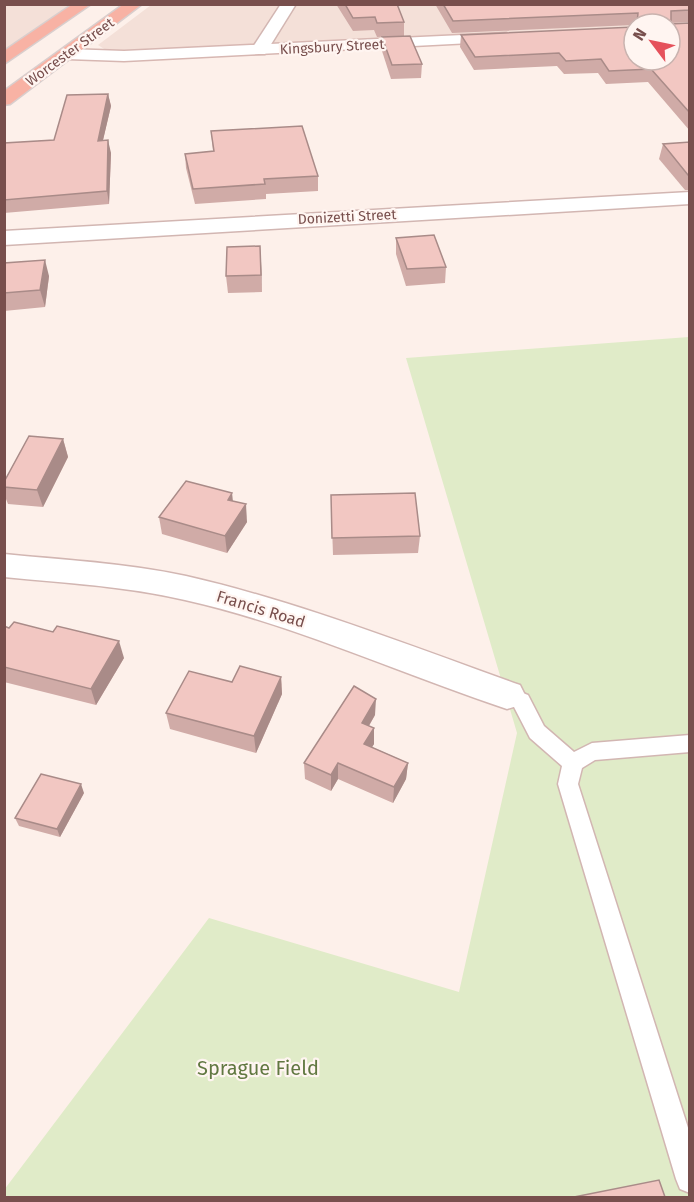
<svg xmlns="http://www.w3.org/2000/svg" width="694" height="1202" font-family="'Fira Sans',sans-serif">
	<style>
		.residential { fill: #f4e0d8 }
		.green { fill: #e0ebc8 }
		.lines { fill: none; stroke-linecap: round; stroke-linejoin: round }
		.service-casing { stroke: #d2b6b2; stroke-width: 3 }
		.minor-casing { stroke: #d2b6b2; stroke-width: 3 }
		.secondary-casing { stroke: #d7b7b2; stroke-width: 3 }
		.trunk-casing { stroke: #d9cecd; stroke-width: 3 }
		.service { fill: #fff; fill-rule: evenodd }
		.minor { fill: #fff; fill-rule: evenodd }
		.secondary { fill: #fff; fill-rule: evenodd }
		.trunk { fill: #f8b2a4; fill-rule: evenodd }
		.wall { fill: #d0aba7 }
		.shaded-wall { fill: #a98b88 }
		.building { fill: #f2c7c2; stroke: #a98b88; stroke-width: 1.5 }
		.labels { text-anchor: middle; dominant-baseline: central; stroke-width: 4.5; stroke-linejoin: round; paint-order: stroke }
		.far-street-label { font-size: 14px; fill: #784f4d; stroke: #fff5f1 }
		.street-label { font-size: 16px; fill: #784f4d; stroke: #fff5f1 }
		.near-park-label { font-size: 20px; fill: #617841; stroke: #fff5f1 }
	</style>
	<rect width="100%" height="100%" fill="#fdf0ea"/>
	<g class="residential">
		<path d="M 5,4 L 69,4 L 69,5 L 5,50 Z"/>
		<path d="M 151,5 L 689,5 L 689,25 L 634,24 L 634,27 L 121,53 L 109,52 L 98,45 Z"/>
	</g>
	<path class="green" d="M 689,337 L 689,1197 L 5,1198 L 4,1190 L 209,918 L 459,992 L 517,733 L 406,358 Z"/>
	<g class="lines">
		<g class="service-casing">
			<path id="service" d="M 507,687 L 528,695 L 544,726 L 574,752 L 592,743 L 690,735 L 690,752 L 595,760 L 582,768 L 578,784 L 690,1134 L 690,1193 L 680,1189 L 676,1179 L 558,784 L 562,766 L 530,738 L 514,707 L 500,701 L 497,695 L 500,689 Z"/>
		</g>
		<g class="minor-casing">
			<g id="minor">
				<path d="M 281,4 L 296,4 L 265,54 L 253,54 L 251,50 Z"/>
				<path d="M 690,192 L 690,204 L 4,245 L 4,231 Z"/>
				<path d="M 4,554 C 65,560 126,563 186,576 C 300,602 410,646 520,685 L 525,695 L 520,705 L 507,709 C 399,673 296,625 185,600 C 125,586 65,583 4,577 Z"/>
			</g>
		</g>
		<g class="secondary-casing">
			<path id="secondary" d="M 506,33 L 512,35 L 514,38 L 512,41 L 124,61 L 67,59 L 59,54 L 67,49 L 124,51 Z"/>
		</g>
		<g class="trunk-casing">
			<g id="trunk">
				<path d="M 73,4 L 91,4 L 4,64 L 4,51 Z"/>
				<path d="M 124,4 L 142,4 L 10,104 L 4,105 L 4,91 Z"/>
			</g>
		</g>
		<use href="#service" class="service"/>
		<use href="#minor" class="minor"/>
		<use href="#secondary" class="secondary"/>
		<use href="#trunk" class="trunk"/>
	</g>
	<g class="wall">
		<path d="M 336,4 L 397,4 L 404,22 L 404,36 L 377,37 L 374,30 L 353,31 Z"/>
		<path d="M 435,4 L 690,4 L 690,22 L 671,23 L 690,23 L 690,131 L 648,82 L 606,84 L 598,73 L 564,74 L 557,66 L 474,70 L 460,47 L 461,35 L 634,27 L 670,24 L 634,24 L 634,25 L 452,33 Z"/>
		<path d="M 382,37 L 422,64 L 421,78 L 391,79 L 382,51 Z"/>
		<path d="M 108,94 L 111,106 L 103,140 L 111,153 L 109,204 L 4,213 L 4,143 L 54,140 Z"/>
		<path d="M 211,131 L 318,176 L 318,191 L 266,194 L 266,199 L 195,204 L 186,168 L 185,154 L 213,151 Z"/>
		<path d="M 690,142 L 690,190 L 685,190 L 659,159 L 663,144 Z"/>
		<path d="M 396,238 L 446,267 L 445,283 L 406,286 L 396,254 Z"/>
		<path d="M 261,262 L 262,292 L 228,293 L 226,276 Z"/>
		<path d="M 4,263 L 49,276 L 45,307 L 4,311 Z"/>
		<path d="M 63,439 L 68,457 L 43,507 L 8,504 L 4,494 L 4,487 Z"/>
		<path d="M 331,495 L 420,536 L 418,553 L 333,555 Z"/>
		<path d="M 233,501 L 247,522 L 227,553 L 162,534 L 159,517 Z"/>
		<path d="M 4,626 L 124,658 L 96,705 L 4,682 Z"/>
		<path d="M 281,677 L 282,694 L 256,753 L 170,729 L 166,713 L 232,682 Z"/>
		<path d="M 375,715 L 369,726 L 374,728 L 374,744 L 372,747 L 408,763 L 406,779 L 393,803 L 338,779 L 331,791 L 305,779 L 304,763 Z"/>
		<path d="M 84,793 L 60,837 L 19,826 L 15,818 Z"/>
	</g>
	<g class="shaded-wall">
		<path d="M 108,94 L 111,106 L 100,153 L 98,141 Z"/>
		<path d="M 108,140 L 111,153 L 109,204 L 107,191 Z"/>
		<path d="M 260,246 L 261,262 L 262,292 L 261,275 Z"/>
		<path d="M 45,260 L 49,276 L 45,307 L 40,290 Z"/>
		<path d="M 63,439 L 68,457 L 43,507 L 37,490 Z"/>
		<path d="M 232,493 L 234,510 L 228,500 Z"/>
		<path d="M 246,504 L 247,522 L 227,553 L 225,536 Z"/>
		<path d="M 119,641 L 124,658 L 96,705 L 91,689 Z"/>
		<path d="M 281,677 L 282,694 L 256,753 L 254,736 Z"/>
		<path d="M 376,699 L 375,715 L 361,739 L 362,723 Z"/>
		<path d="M 374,728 L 374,744 L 364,760 L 364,744 Z"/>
		<path d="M 338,763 L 338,779 L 331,791 L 331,775 Z"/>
		<path d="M 408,763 L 406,779 L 393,803 L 394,787 Z"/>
		<path d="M 81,784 L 84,793 L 60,837 L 57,829 Z"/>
	</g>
	<g class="building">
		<path d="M 345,4 L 397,4 L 404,22 L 377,23 L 375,17 L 353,18 Z"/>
		<path d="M 443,4 L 690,4 L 690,10 L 671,11 L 671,24 L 690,23 L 690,113 L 651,69 L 609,71 L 601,59 L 566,61 L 559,53 L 475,57 L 461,35 L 634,27 L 634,60 L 670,60 L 670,24 L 637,24 L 638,13 L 453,21 Z"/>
		<path d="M 410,36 L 422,64 L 392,65 L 382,37 Z"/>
		<path d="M 108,94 L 98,141 L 108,140 L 107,191 L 4,200 L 4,143 L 54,140 L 67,95 Z"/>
		<path d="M 302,126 L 318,176 L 264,179 L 265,184 L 193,189 L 185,154 L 214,151 L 211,131 Z"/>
		<path d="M 690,142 L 690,175 L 688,175 L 663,144 Z"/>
		<path d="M 434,235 L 446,267 L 407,269 L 396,238 Z"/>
		<path d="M 260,246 L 261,275 L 226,276 L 227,247 Z"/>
		<path d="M 45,260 L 40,290 L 4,293 L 4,263 Z"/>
		<path d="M 29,436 L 63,439 L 37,490 L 4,487 L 4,482 Z"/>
		<path d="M 186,481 L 232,493 L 228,500 L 246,504 L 225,536 L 159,517 Z"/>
		<path d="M 415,493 L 420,536 L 332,538 L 331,495 Z"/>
		<path d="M 14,622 L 53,632 L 57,626 L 119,641 L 91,689 L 4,667 L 4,626 L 9,628 Z"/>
		<path d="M 240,666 L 281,677 L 254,736 L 166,713 L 189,671 L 232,682 Z"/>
		<path d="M 354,686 L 376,699 L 362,723 L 374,728 L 364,744 L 408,763 L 394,787 L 338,763 L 331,775 L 304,763 Z"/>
		<path d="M 41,774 L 81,784 L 57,829 L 15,818 Z"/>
		<path d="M 659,1180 L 665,1197 L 574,1197 Z"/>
	</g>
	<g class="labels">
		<g class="far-street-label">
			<text transform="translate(332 47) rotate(-3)">Kingsbury Street</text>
			<text transform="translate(70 52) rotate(-36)">Worcester Street</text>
			<text transform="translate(347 217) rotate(-3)">Donizetti Street</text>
		</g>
		<g class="street-label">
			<text transform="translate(261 609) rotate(17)">Francis Road</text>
		</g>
		<g class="near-park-label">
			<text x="258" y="1068">Sprague Field</text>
		</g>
	</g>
	<rect width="694" height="1202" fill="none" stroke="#784f4d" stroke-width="12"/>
	<g transform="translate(652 42) rotate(302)"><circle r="28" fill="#fff5f1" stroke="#c9b3af" stroke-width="1.5"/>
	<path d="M0-4.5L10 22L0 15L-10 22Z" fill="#e5515b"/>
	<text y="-9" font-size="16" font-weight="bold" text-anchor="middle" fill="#784f4d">N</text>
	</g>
</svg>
